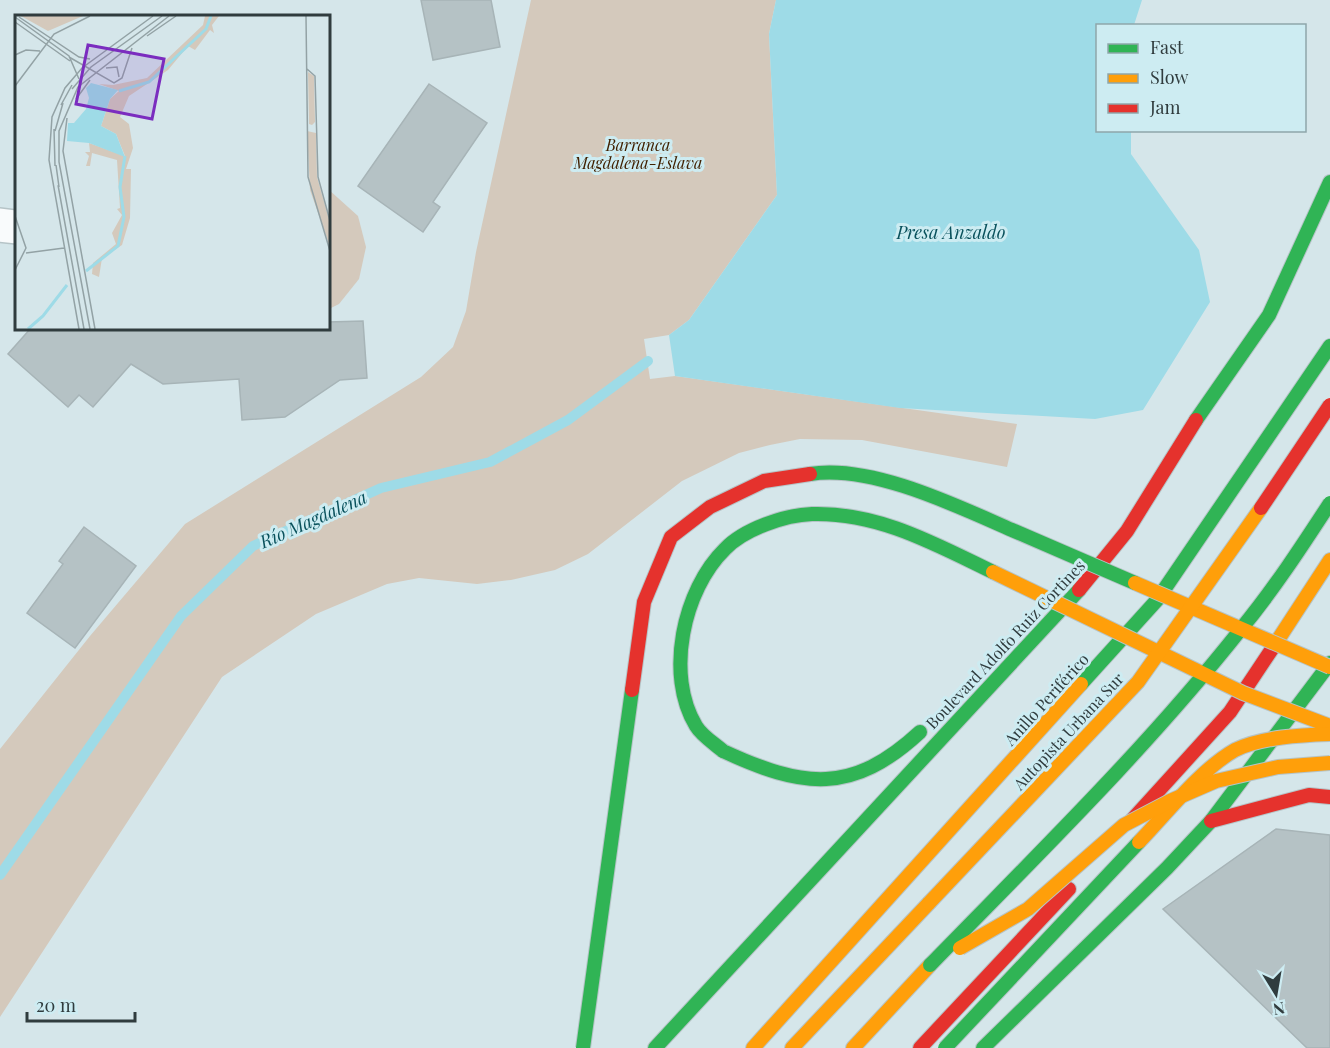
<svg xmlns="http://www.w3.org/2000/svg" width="1330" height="1048" font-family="'Playfair Display',serif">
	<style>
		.green { fill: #d4c9bc }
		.water { fill: #9edbe7 }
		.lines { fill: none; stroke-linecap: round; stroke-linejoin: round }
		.stream { stroke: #9edbe7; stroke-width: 10 }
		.building { fill: #b5c2c5; stroke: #a7b4b7; stroke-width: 1.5 }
		.street-casing { stroke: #b6c4c7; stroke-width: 36 }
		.fast-casing { stroke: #b6c4c7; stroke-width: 16 }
		.slow-casing { stroke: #b6c4c7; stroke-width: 16 }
		.jam-casing { stroke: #b6c4c7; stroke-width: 16 }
		.street { stroke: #f9fbfc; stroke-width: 33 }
		.fast { stroke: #30b455; stroke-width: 14 }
		.slow { stroke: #ff9f0a; stroke-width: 14 }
		.jam { stroke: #e5322d; stroke-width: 14 }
		.fast-bridge-casing { stroke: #b6c4c7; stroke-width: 16; stroke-linecap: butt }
		.slow-bridge-casing { stroke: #b6c4c7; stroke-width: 16; stroke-linecap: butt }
		.jam-bridge-casing { stroke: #b6c4c7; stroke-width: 16; stroke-linecap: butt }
		.fast-bridge { stroke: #30b455; stroke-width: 14 }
		.slow-bridge { stroke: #ff9f0a; stroke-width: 14 }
		.jam-bridge { stroke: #e5322d; stroke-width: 14 }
		.labels { text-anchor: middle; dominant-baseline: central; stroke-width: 6; stroke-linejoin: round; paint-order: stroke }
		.park-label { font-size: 16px; font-style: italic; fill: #412000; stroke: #cdecf2 }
		.street-label { font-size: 16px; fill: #303c3e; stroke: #cdecf2 }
		.water-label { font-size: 18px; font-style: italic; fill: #09515c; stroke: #cdecf2 }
		.inset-river { fill: none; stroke: #9edbe7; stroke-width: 3 }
		.inset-road { fill: none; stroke: #93a2a5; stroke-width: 1.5 }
		.view { fill: #7b2cbf; fill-opacity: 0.15; stroke: #7b2cbf; stroke-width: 3 }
		.inset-edge { fill: none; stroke: #303c3e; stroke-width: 3 }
	</style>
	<rect width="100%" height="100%" fill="#d5e6ea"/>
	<g class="green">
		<path d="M 531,0 L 776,0 L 769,34 L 777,195 L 689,320 L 669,335 L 644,339 L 650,379 L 675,376 L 1017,424 L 1007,467 L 862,440 L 800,439 L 770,445 L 739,453 L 682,481 L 588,554 L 555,570 L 511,580 L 477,584 L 419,578 L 387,584 L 316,614 L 222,677 L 0,1017 L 0,749 L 90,636 L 185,524 L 421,377 L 453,347 L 466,311 L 476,252 Z"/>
		<path d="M 328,189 L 358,216 L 366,247 L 359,279 L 339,304 L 329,309 Z"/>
	</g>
	<path class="water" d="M 776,0 L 1142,0 L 1134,25 L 1098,26 L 1098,130 L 1131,131 L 1131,154 L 1199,250 L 1210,302 L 1143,410 L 1095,419 L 900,408 L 675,376 L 669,335 L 689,320 L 777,195 L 769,34 Z"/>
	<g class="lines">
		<path class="stream" d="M 0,875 L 181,616 L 253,546 L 381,488 L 490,462 L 568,420 L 648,361"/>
	</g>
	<g class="building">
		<path d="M 421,0 L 491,0 L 500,47 L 433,60 Z"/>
		<path d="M 429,84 L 487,123 L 433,202 L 440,207 L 423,232 L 358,186 Z"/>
		<path d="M 363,321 L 367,378 L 340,380 L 285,417 L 242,420 L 239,379 L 163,384 L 131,364 L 93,407 L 79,395 L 68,407 L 8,354 L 31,328 L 328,328 L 328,322 Z"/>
		<path d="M 84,527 L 136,566 L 75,648 L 27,613 L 63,564 L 59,561 Z"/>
		<path d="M 1276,829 L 1330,835 L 1330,1048 L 1307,1048 L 1163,909 Z"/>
	</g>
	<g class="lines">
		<g class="street-casing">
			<path id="street" d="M 0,225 L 16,227"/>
		</g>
		<g class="fast-casing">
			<g id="fast">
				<path d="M 1196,420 L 1269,315 L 1330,182"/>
				<path d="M 1081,684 L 1157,600 L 1330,346"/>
				<path d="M 723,751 C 803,788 852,795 920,732"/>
				<path d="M 655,1048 L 1079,590"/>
				<path d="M 983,1048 L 1167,868 L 1211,821 L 1330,663"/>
			</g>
		</g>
		<g class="slow-casing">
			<g id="slow">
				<path d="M 1274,646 L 1330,560"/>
				<path d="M 753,1048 L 1081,684"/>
				<path d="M 792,1048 L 929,903"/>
				<path d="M 853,1048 L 930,965"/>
			</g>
		</g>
		<g class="jam-casing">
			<g id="jam">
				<path d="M 1079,590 L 1127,531 L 1196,420"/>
				<path d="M 1132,820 L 1230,712 L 1274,646"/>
				<path d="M 1211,821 L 1309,795 L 1330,797"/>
				<path d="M 920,1048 L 1069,889"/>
			</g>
		</g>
		<use href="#street" class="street"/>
		<use href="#fast" class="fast"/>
		<use href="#slow" class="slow"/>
		<use href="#jam" class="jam"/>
		<g class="fast-bridge-casing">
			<g id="fast-bridge">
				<path d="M 810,474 C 871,464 957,506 1012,530 C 1053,548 1094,565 1135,583"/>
				<path d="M 723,751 C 715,744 702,736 696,726 C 665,675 683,590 725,549 C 744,529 785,515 812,514 C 878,512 935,544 993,572"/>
				<path d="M 930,965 C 1036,856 1146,749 1241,629 C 1274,589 1302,546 1330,503"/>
				<path d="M 583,1048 L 632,690"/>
				<path d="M 945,1048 L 1139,842"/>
			</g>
		</g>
		<g class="slow-bridge-casing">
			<g id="slow-bridge">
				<path d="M 993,572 L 1243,693 L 1330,726"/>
				<path d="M 1135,583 L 1330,667"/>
				<path d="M 1139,842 C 1167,813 1200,770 1235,750 C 1261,737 1302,735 1330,734"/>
				<path d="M 929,903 L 1138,682 L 1261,508"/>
				<path d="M 960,948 L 1028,909 L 1124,825 L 1170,801 L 1216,781 L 1278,767 L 1330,763"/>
			</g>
		</g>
		<g class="jam-bridge-casing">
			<g id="jam-bridge">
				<path d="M 1261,508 L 1330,405"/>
				<path d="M 632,690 L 644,602 L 671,537 L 710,507 L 764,481 L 810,474"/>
			</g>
		</g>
		<use href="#fast-bridge" class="fast-bridge"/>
		<use href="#slow-bridge" class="slow-bridge"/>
		<use href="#jam-bridge" class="jam-bridge"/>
	</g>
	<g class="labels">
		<g class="park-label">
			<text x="638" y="144">Barranca<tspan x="638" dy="18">Magdalena-Eslava</tspan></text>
		</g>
		<g class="street-label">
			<text transform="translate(1005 644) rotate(-47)">Boulevard Adolfo Ruiz Cortines</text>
			<text transform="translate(1046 699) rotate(-48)">Anillo Periférico</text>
			<text transform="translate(1068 731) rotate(-47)">Autopista Urbana Sur</text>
		</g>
		<g class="water-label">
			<text x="951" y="232">Presa Anzaldo</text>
			<text transform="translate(313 519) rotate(-24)">Río Magdalena</text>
		</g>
	</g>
	<g transform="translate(15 15)">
		<rect width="315" height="315" fill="#d5e6ea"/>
		<path d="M 6,1 L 68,1 L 33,16 ZM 190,1 L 204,1 L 197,10 L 199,18 L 195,15 L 180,35 L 173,31 L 153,55 L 114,81 L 105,102 L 114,109 L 118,133 L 111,154 L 116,154 L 115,203 L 107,230 L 87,243 L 84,262 L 77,259 L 78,248 L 101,229 L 97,218 L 107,200 L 102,194 L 105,193 L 102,145 L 77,138 L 75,151 L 71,151 L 74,141 L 70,137 L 75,137 L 74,128 L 110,141 L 101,119 L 86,111 L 95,84 L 104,76 L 84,69 L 98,70 L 132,63 L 188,10 ZM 293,57 L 299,61 L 300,107 L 297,110 L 294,109 ZM 292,116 L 301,118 L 302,162 L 315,208 L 315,232 L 295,175 Z" fill="#d4c9bc"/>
		<path d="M 76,68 L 103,75 L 95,84 L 86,111 L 101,119 L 110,142 L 74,128 L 52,126 L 53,108 L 59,108 L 71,94 L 74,83 L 71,73 Z" fill="#9edbe7"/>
		<path class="inset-river" d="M 104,76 L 134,67 L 191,14 L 196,1M 71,256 L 103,231 L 109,202 L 105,172 L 110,141M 13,314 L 28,301 L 52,270"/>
		<path class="inset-road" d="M 291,1 L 293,162 L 315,236M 0,2 L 54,41 L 64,64M 4,2 L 64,42 L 75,44M 0,7 L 55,46M 132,21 L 161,1M 0,40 L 11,35 L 25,36M 54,42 L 99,68 L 107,63 L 117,33M 91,53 L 102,52 L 104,62M 292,54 L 300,61 L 303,162 L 315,206M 0,71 L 39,19 L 75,1M 57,74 L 76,52 L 147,1M 61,84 L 75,65M 46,90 L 57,70M 52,103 L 48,136 L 80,314M 39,114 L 40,151M 40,116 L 48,88M 41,150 L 44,172M 43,170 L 69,314M 0,201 L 11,233 L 0,255M 11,238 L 49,233M 64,314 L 34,145 L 37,102 L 50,73 L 67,53 L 138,1M 75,314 L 44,147 L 44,116 L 63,72 L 154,1"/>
		<path class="view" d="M 73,30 L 149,44 L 137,104 L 61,89 Z"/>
		<rect width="315" height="315" class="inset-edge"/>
	</g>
	<rect x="1096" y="24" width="210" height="108" fill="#cdecf2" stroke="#8ea6aa" stroke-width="1.5"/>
	<rect x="1108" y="44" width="30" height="9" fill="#30b455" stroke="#8ea6aa" stroke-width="1.5"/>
	<text x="1150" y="54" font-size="18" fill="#303c3e">Fast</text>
	<rect x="1108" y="74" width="30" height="9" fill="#ff9f0a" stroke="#8ea6aa" stroke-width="1.5"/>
	<text x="1150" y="84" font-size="18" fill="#303c3e">Slow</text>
	<rect x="1108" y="104" width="30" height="9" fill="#e5322d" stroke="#8ea6aa" stroke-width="1.5"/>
	<text x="1150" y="114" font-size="18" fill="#303c3e">Jam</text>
	<g transform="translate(1276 994) rotate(169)" stroke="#cdecf2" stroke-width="4.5" paint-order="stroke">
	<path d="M0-4.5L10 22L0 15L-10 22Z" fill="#303c3e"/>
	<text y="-9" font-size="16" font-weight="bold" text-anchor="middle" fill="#303c3e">N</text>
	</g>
	<path d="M27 1012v9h108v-9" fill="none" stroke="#303c3e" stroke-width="3"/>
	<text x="36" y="1012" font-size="18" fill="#303c3e" stroke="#cdecf2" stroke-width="4.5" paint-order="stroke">20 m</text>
</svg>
